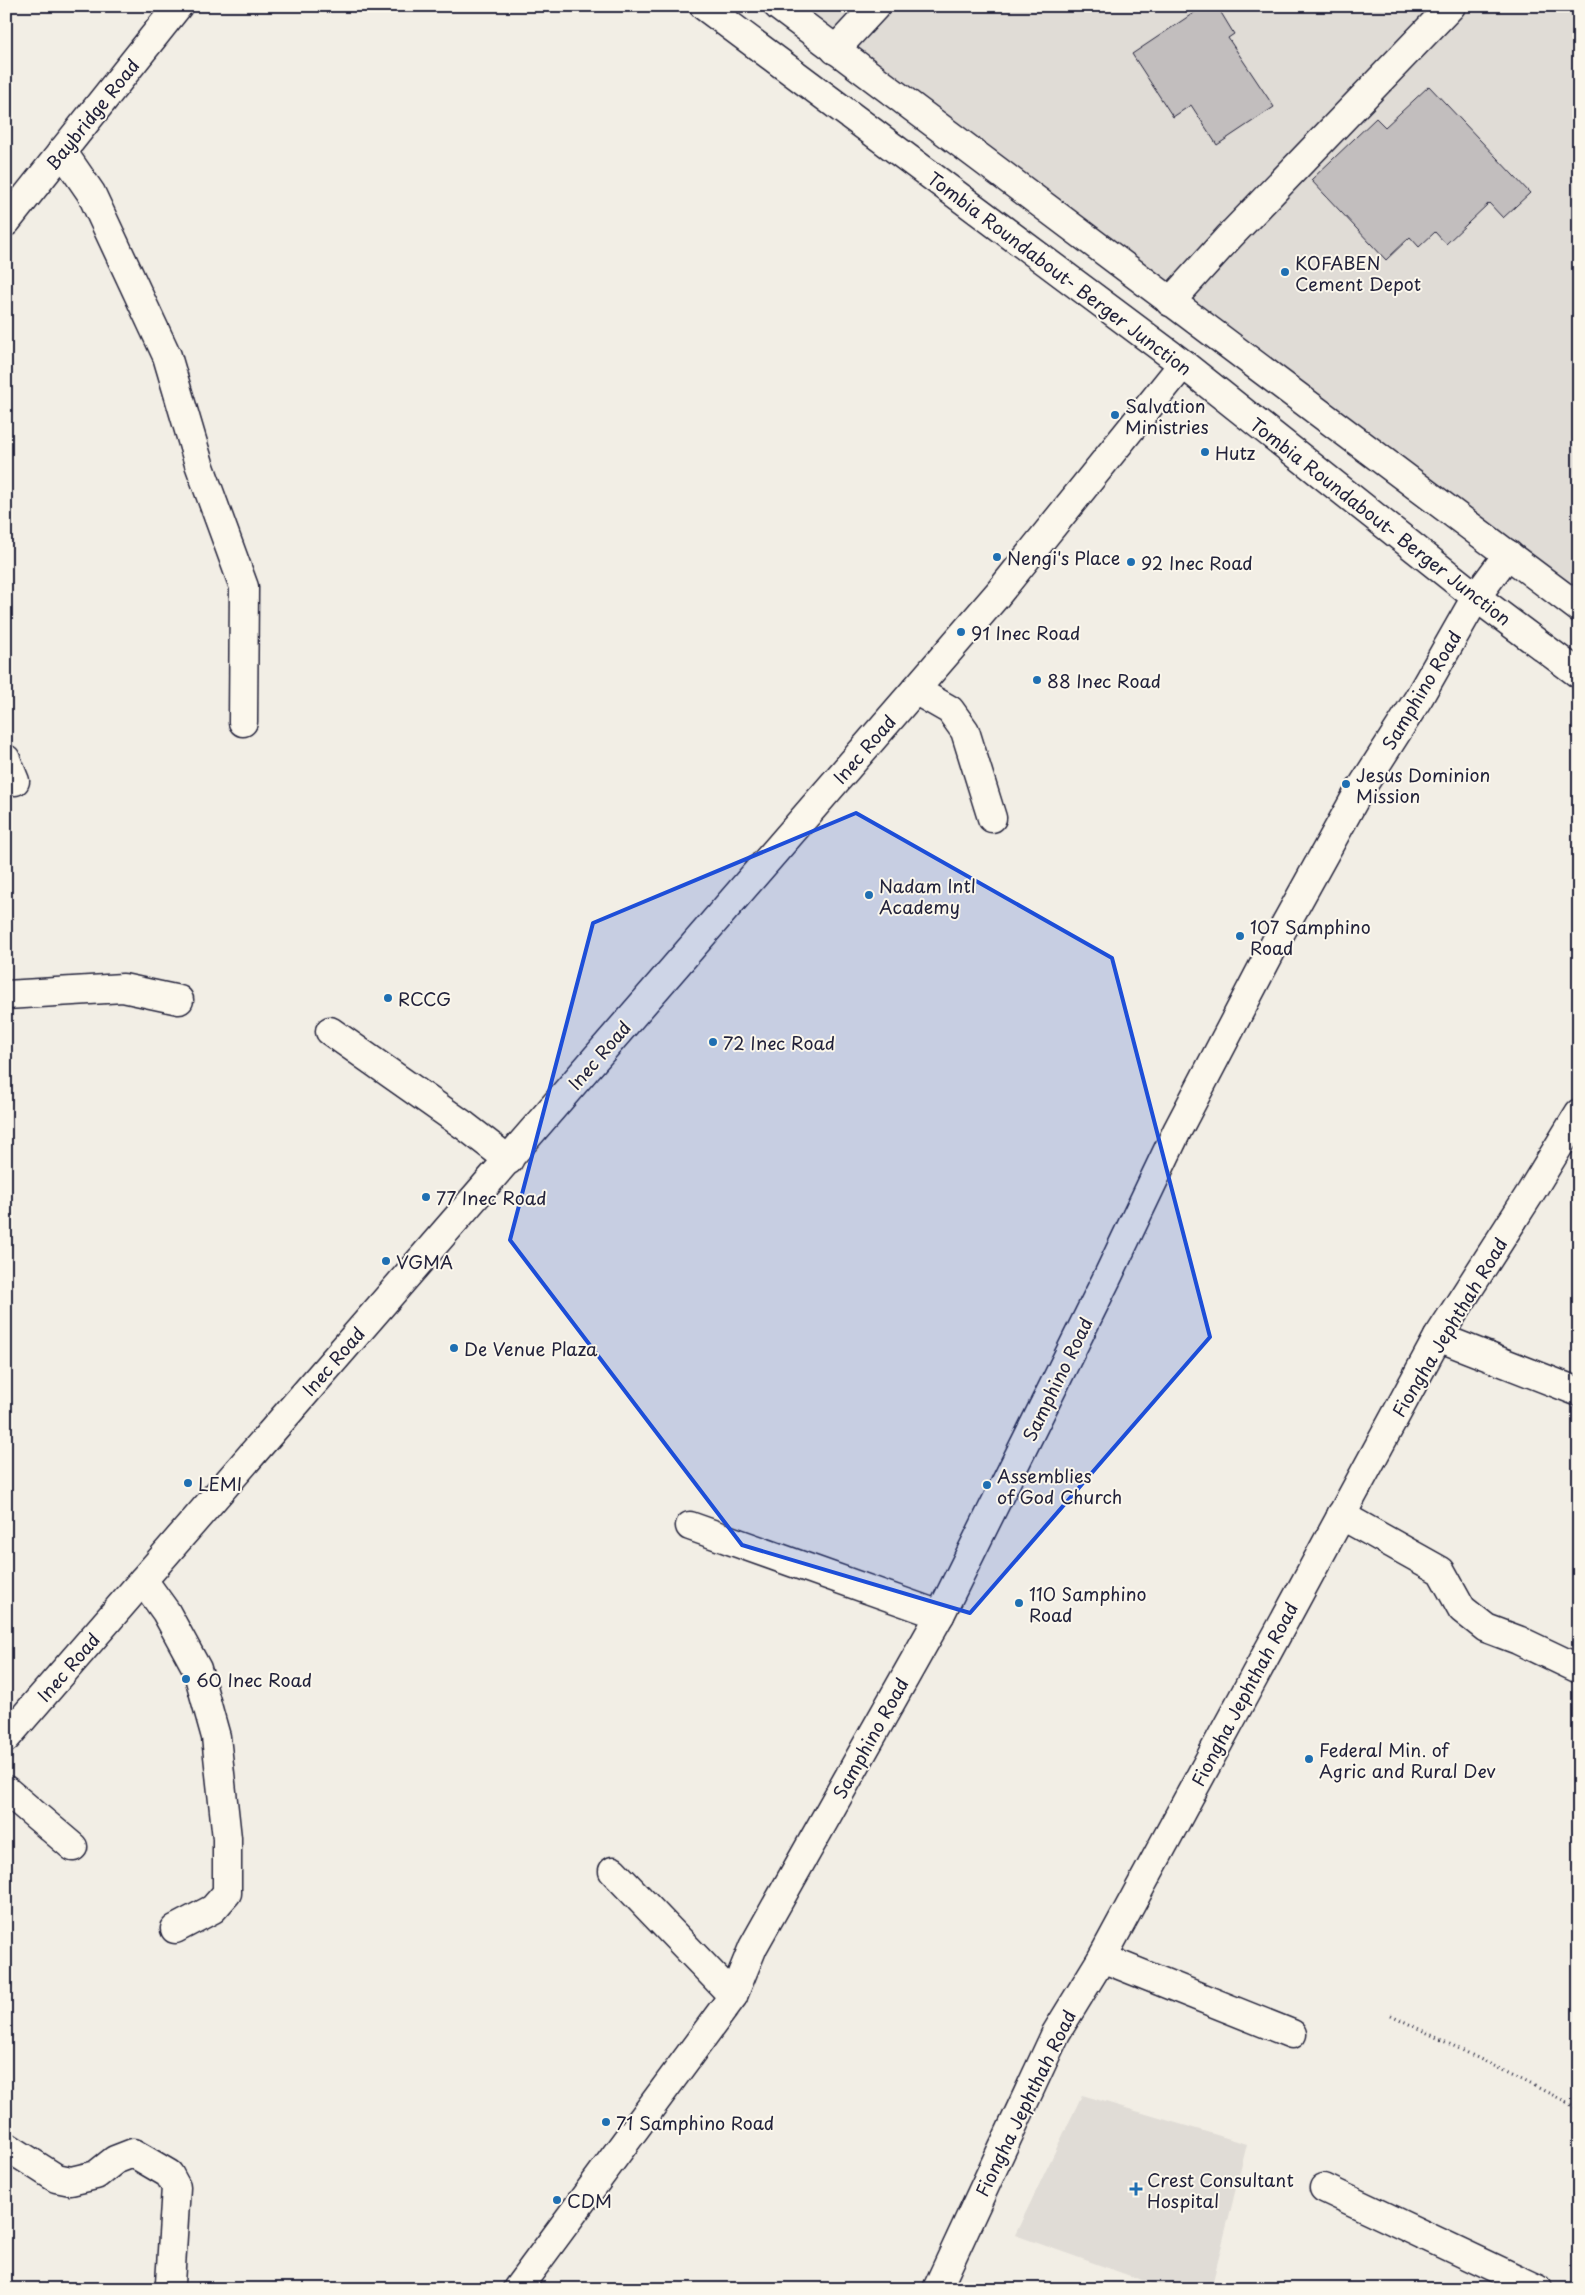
<svg xmlns="http://www.w3.org/2000/svg" width="1585" height="2295" font-family="'Playpen Sans',sans-serif">
	<style>
		.built { fill: #e0dcd6 }
		.building { fill: #c2bebe; stroke: #22223b }
		.lines { fill: none; stroke-linecap: round; stroke-linejoin: round }
		.minor-casing { stroke: #22223b; stroke-width: 31 }
		.major-casing { stroke: #22223b; stroke-width: 31 }
		.path { stroke: #22223b; stroke-width: 3; stroke-dasharray: 1 4; stroke-linecap: butt }
		.minor { stroke: #fbf7ec; stroke-width: 28 }
		.major { stroke: #fbf7ec; stroke-width: 28 }
		.marked { fill: #1d4ed8; fill-opacity: 0.2; stroke: #1d4ed8; stroke-width: 4; stroke-linejoin: round }
		.poi-dot { fill: #1f6fb2; stroke: #fbf7ec; stroke-width: 2 }
		.labels { text-anchor: middle; dominant-baseline: central; stroke-width: 4; stroke-linejoin: round; paint-order: stroke }
		.street-label { font-size: 18px; fill: #22223b; stroke: #fbf7ec }
		.poi-label { font-size: 18px; fill: #22223b; stroke: #fbf7ec; text-anchor: start }
	</style>
	<rect width="100%" height="100%" fill="#f2eee5"/>
	<filter id="ink" filterUnits="userSpaceOnUse"><feTurbulence type="fractalNoise" baseFrequency=".02" numOctaves="2"/><feDisplacementMap in="SourceGraphic" scale="10" xChannelSelector="R" yChannelSelector="G"/><feConvolveMatrix kernelMatrix="1 2 1 2 8 2 1 2 1" color-interpolation-filters="sRGB"/></filter>
	<g filter="url(#ink)">
		<g class="built">
			<path d="M 799,6 L 1579,6 L 1579,590 Z"/>
			<path d="M 1082,2095 L 1247,2144 L 1211,2289 L 1167,2289 L 1015,2235 Z"/>
		</g>
		<g class="building">
			<path d="M 1204,6 L 1217,6 L 1234,34 L 1228,38 L 1274,107 L 1217,145 L 1191,105 L 1173,117 L 1132,54 Z"/>
			<path d="M 1429,86 L 1530,193 L 1503,218 L 1489,203 L 1446,244 L 1435,232 L 1419,247 L 1410,237 L 1386,260 L 1311,180 L 1376,118 L 1385,127 Z"/>
		</g>
		<g class="lines">
			<g class="minor-casing">
				<g id="minor">
					<path d="M 835,50 L 876,6"/>
					<path d="M 62,151 L 91,193 L 167,356 L 199,464 L 244,587 L 243,722"/>
					<path d="M 6,222 L 178,6"/>
					<path d="M 1170,302 L 1229,237 L 1451,6"/>
					<path d="M 915,690 L 950,710 L 965,731 L 992,818"/>
					<path d="M 6,759 L 15,781"/>
					<path d="M 6,995 L 123,988 L 179,1000"/>
					<path d="M 330,1031 L 465,1126 L 509,1160"/>
					<path d="M 1438,1337 L 1579,1392"/>
					<path d="M 1341,1515 L 1441,1571 L 1462,1609 L 1486,1628 L 1518,1640 L 1579,1669"/>
					<path d="M 690,1526 L 940,1615"/>
					<path d="M 143,1580 L 166,1612 L 197,1669 L 216,1737 L 227,1838 L 227,1893 L 213,1909 L 175,1929"/>
					<path d="M 6,1738 L 915,690 L 997,595 L 1183,364"/>
					<path d="M 6,1790 L 73,1847"/>
					<path d="M 613,1871 L 733,1996"/>
					<path d="M 1102,1958 L 1292,2034"/>
					<path d="M 6,2146 L 56,2178 L 71,2181 L 96,2175 L 115,2160 L 133,2153 L 169,2174 L 176,2187 L 170,2283"/>
					<path d="M 1324,2188 L 1538,2289"/>
					<path d="M 517,2289 L 733,1996 L 753,1947 L 940,1615 L 1107,1278 L 1177,1131 L 1281,932 L 1358,793 L 1418,699 L 1476,597 L 1508,554"/>
					<path d="M 937,2289 L 1056,2033 L 1102,1958 L 1438,1337 L 1531,1192 L 1579,1113"/>
				</g>
			</g>
			<g class="major-casing">
				<g id="major">
					<path d="M 704,6 L 1183,364 L 1476,597 L 1579,674"/>
					<path d="M 778,6 L 1579,608"/>
				</g>
			</g>
			<path class="path" d="M 1391,2015 L 1579,2108"/>
			<use href="#minor" class="minor"/>
			<use href="#major" class="major"/>
		</g>
	</g>
	<path class="marked" d="M 856,813 L 1112,958 L 1210,1337 L 970,1613 L 742,1545 L 510,1240 L 593,923 Z"/>
	<g class="poi-dot">
		<circle cx="1285" cy="272" r="5"/>
		<circle cx="1115" cy="415" r="5"/>
		<circle cx="1205" cy="452" r="5"/>
		<circle cx="997" cy="557" r="5"/>
		<circle cx="1131" cy="562" r="5"/>
		<circle cx="961" cy="632" r="5"/>
		<circle cx="1037" cy="680" r="5"/>
		<circle cx="1346" cy="784" r="5"/>
		<circle cx="869" cy="895" r="5"/>
		<circle cx="1240" cy="936" r="5"/>
		<circle cx="388" cy="998" r="5"/>
		<circle cx="713" cy="1042" r="5"/>
		<circle cx="426" cy="1197" r="5"/>
		<circle cx="386" cy="1261" r="5"/>
		<circle cx="454" cy="1348" r="5"/>
		<circle cx="188" cy="1483" r="5"/>
		<circle cx="987" cy="1485" r="5"/>
		<circle cx="1019" cy="1603" r="5"/>
		<circle cx="186" cy="1679" r="5"/>
		<circle cx="1309" cy="1759" r="5"/>
		<circle cx="606" cy="2122" r="5"/>
		<path d="M1133.5 2181.5h5v5h5v5h-5v5h-5v-5h-5v-5h5z"/>
		<circle cx="557" cy="2200" r="5"/>
	</g>
	<g class="labels">
		<g class="street-label">
			<text transform="translate(92 114) rotate(-51)">Baybridge Road</text>
			<text transform="translate(1060 273) rotate(37)">Tombia Roundabout- Berger Junction</text>
			<text transform="translate(1381 521) rotate(38)">Tombia Roundabout- Berger Junction</text>
			<text transform="translate(1421 690) rotate(-59)">Samphino Road</text>
			<text transform="translate(864 749) rotate(-49)">Inec Road</text>
			<text transform="translate(599 1055) rotate(-49)">Inec Road</text>
			<text transform="translate(1449 1327) rotate(-59)">Fiongha Jephthah Road</text>
			<text transform="translate(333 1361) rotate(-49)">Inec Road</text>
			<text transform="translate(1057 1379) rotate(-64)">Samphino Road</text>
			<text transform="translate(68 1667) rotate(-49)">Inec Road</text>
			<text transform="translate(1244 1694) rotate(-62)">Fiongha Jephthah Road</text>
			<text transform="translate(870 1738) rotate(-61)">Samphino Road</text>
			<text transform="translate(1025 2103) rotate(-64)">Fiongha Jephthah Road</text>
		</g>
		<g class="poi-label">
			<text x="1295" y="262">KOFABEN<tspan x="1295" dy="21">Cement Depot</tspan></text>
			<text x="1125" y="405">Salvation<tspan x="1125" dy="21">Ministries</tspan></text>
			<text x="1215" y="452">Hutz</text>
			<text x="1007" y="557">Nengi's Place</text>
			<text x="1141" y="562">92 Inec Road</text>
			<text x="971" y="632">91 Inec Road</text>
			<text x="1047" y="680">88 Inec Road</text>
			<text x="1356" y="774">Jesus Dominion<tspan x="1356" dy="21">Mission</tspan></text>
			<text x="879" y="885">Nadam Intl<tspan x="879" dy="21">Academy</tspan></text>
			<text x="1250" y="926">107 Samphino<tspan x="1250" dy="21">Road</tspan></text>
			<text x="398" y="998">RCCG</text>
			<text x="723" y="1042">72 Inec Road</text>
			<text x="436" y="1197">77 Inec Road</text>
			<text x="396" y="1261">VGMA</text>
			<text x="464" y="1348">De Venue Plaza</text>
			<text x="997" y="1475">Assemblies<tspan x="997" dy="21">of God Church</tspan></text>
			<text x="198" y="1483">LEMI</text>
			<text x="1029" y="1593">110 Samphino<tspan x="1029" dy="21">Road</tspan></text>
			<text x="196" y="1679">60 Inec Road</text>
			<text x="1319" y="1749">Federal Min. of<tspan x="1319" dy="21">Agric and Rural Dev</tspan></text>
			<text x="616" y="2122">71 Samphino Road</text>
			<text x="1147" y="2179">Crest Consultant<tspan x="1147" dy="21">Hospital</tspan></text>
			<text x="567" y="2200">CDM</text>
		</g>
	</g>
	<rect width="1585" height="2295" fill="none" stroke="#fbf7ec" stroke-width="25"/>
	<rect x="12" y="12" width="1560" height="2270" fill="none" stroke="#22223b" stroke-width="2" filter="url(#ink)"/>
</svg>
